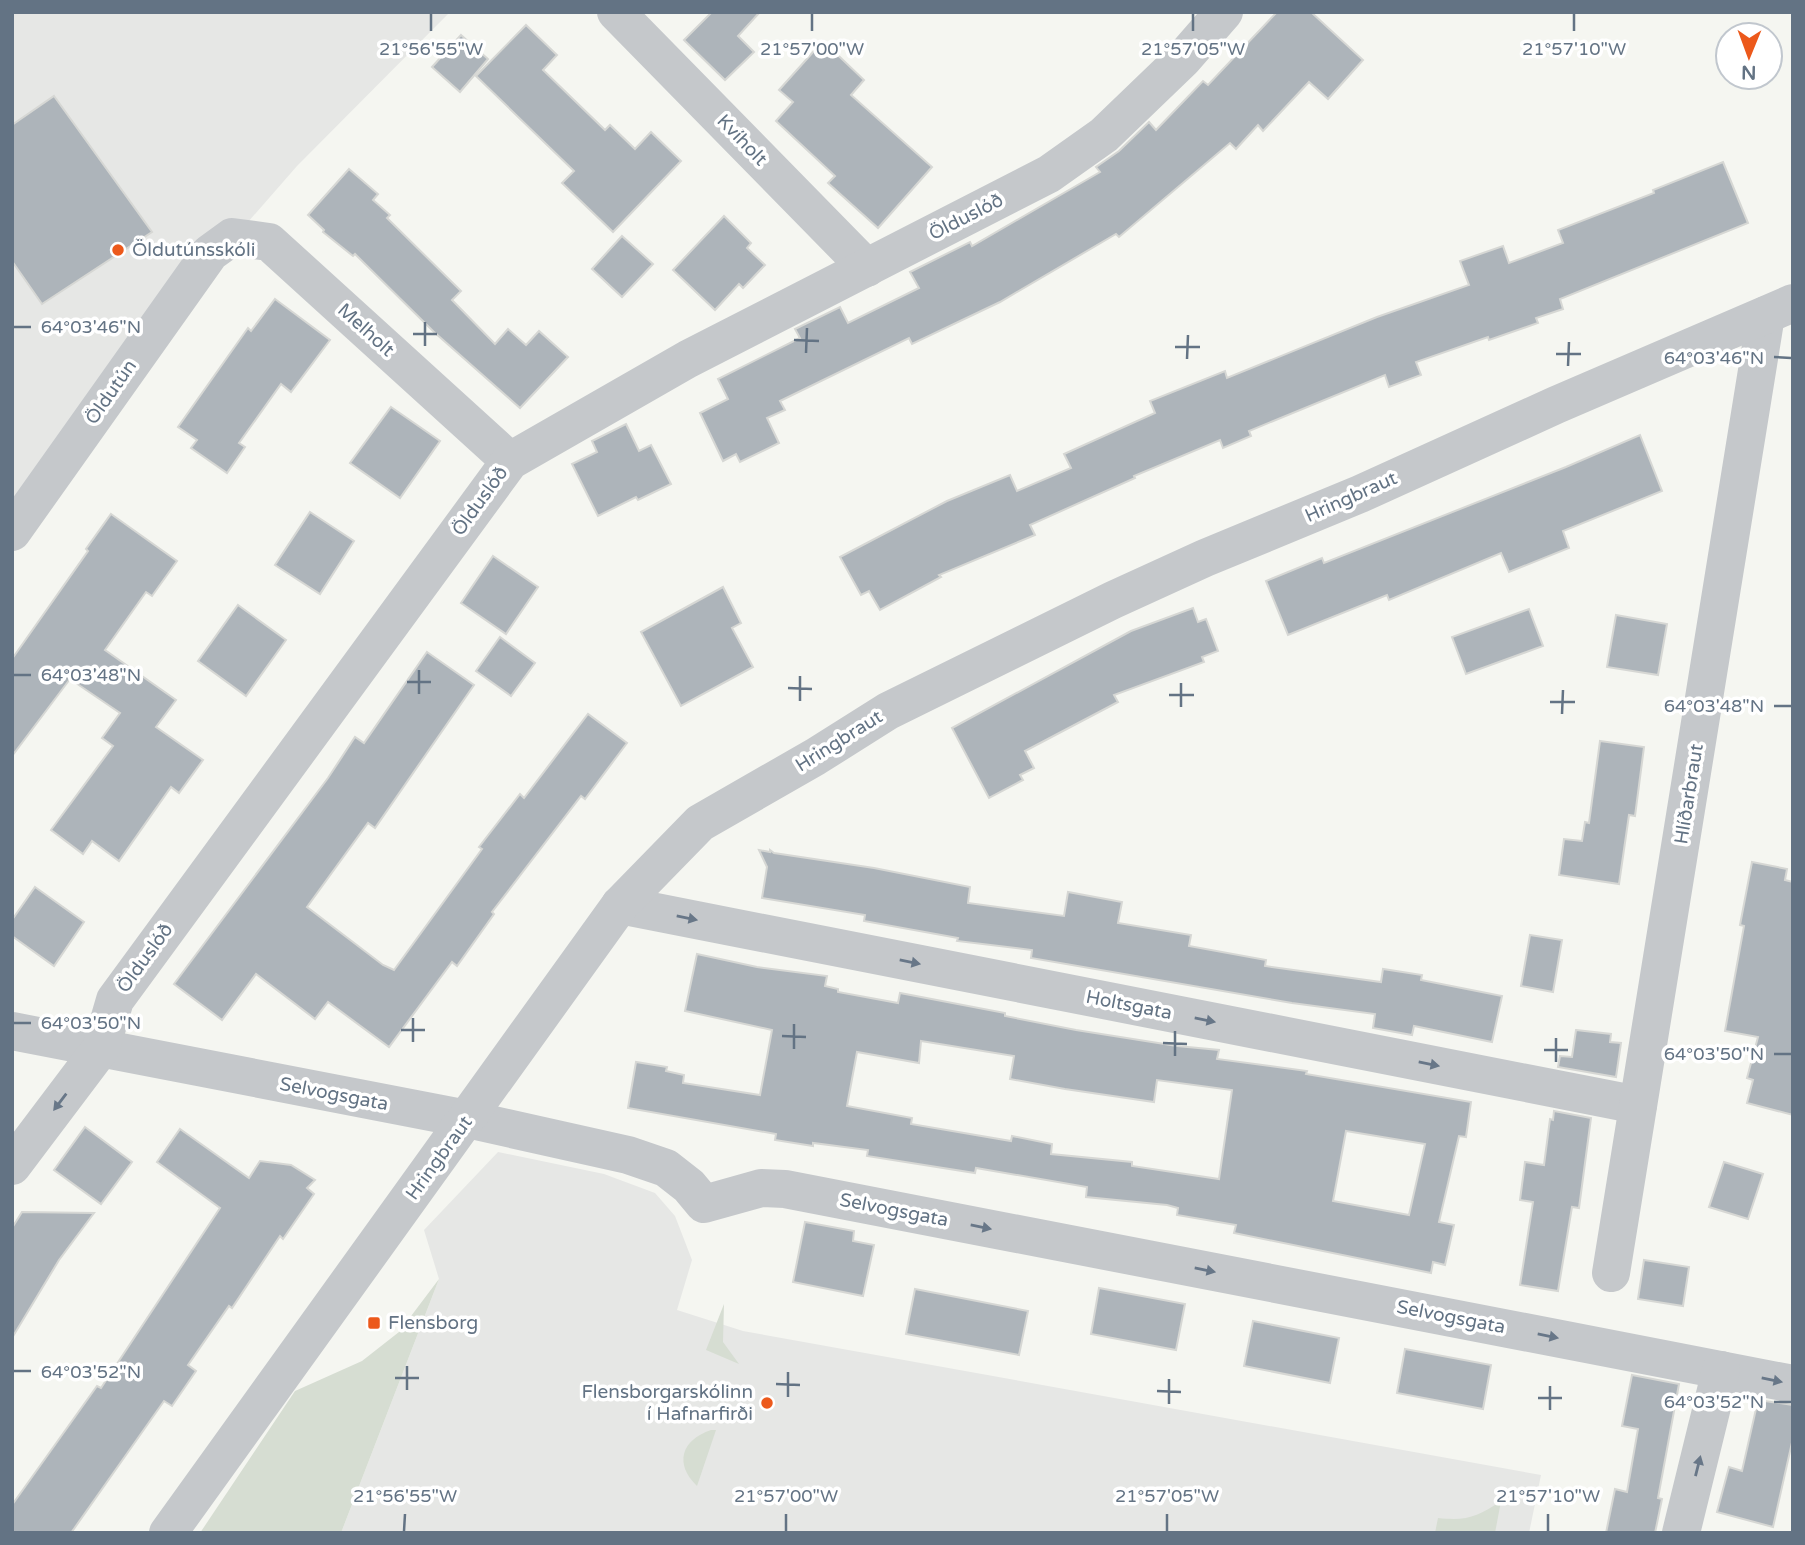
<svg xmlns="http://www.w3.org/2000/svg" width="1805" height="1545" font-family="'Varela Round',sans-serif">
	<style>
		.built { fill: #e6e7e5 }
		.green { fill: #d6ddd2 }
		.building { fill: #adb4ba; stroke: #d6d7d4; stroke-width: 2; fill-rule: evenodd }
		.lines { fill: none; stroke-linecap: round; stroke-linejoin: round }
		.minor { stroke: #c5c8cb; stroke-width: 38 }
		.oneway { fill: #687788 }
		.ticks { fill: none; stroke: #637384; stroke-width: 2.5 }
		.poi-dot { fill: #ec591b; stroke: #fff; stroke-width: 2.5 }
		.labels { text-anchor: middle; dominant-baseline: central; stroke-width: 7; stroke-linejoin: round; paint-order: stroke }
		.street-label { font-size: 19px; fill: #637384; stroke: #fff }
		.poi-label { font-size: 19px; fill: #637384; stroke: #fff; text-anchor: start }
		.ticks-label { font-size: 18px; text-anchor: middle; fill: #637384; stroke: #fff; stroke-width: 7; stroke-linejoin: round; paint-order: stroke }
	</style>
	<rect width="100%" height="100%" fill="#f5f6f1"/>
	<g class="built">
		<path d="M 12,12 L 450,12 L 297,166 L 150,334 L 12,547 Z"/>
		<path d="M 498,1152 L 604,1174 L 655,1193 L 675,1216 L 692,1260 L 677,1310 L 743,1331 L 1541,1475 L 1529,1533 L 341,1533 L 439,1279 L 424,1230 Z"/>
	</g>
	<g class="green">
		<path d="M 439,1279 L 341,1533 L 200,1533 L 295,1391 L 362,1361 L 399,1332 Z"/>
		<path d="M 724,1304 L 723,1342 L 739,1364 L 706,1350 Z"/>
		<path d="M 711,1430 L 716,1430 L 697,1486 C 674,1464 681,1440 711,1430 Z"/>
		<path d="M 1501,1501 L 1495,1533 L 1435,1533 L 1438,1518 C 1467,1521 1477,1517 1501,1501 Z"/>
	</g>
	<g class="building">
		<path d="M 712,12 L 760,12 L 738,36 L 754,52 L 725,80 L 684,40 Z"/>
		<path d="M 1277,12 L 1311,12 L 1363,60 L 1328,99 L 1309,82 L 1263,131 L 1258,125 L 1236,149 L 1230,143 L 1119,237 L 1116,234 L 1000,302 L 912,344 L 909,338 L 780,401 L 785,410 L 767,418 L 779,443 L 740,462 L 736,454 L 723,461 L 700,413 L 728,399 L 718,379 L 800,338 L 795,329 L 840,307 L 848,323 L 919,288 L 910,272 L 970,242 L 972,246 L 1100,172 L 1096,167 L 1119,151 L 1149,122 L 1156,130 L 1203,81 L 1208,85 Z"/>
		<path d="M 526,25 L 557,55 L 543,70 L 605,130 L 610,125 L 635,149 L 651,132 L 681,161 L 613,232 L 562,183 L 574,171 L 476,76 Z"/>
		<path d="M 461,35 L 488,59 L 460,92 L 432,67 Z"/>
		<path d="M 823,41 L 864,80 L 851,95 L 932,167 L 878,228 L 828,183 L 835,176 L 776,121 L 793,102 L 779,90 Z"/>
		<path d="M 54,96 L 152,232 L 42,304 L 12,261 L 12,125 Z"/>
		<path d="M 1723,162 L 1748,223 L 1560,299 L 1563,309 L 1536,318 L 1538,323 L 1489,340 L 1488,337 L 1416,362 L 1421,375 L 1389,387 L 1385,375 L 1249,431 L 1251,436 L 1223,448 L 1220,440 L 1134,476 L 1135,478 L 1030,525 L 1035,535 L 939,575 L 941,577 L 880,610 L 869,591 L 861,595 L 840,557 L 947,501 L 1010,475 L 1017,491 L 1071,468 L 1064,454 L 1155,413 L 1150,401 L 1225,371 L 1227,378 L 1377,317 L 1469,285 L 1460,261 L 1503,246 L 1509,263 L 1563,243 L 1558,230 L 1654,193 L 1653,190 Z"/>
		<path d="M 349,169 L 378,194 L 373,200 L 390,215 L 387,218 L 461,291 L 452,300 L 495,344 L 508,329 L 526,345 L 539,331 L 568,357 L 520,408 L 434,332 L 355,254 L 353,256 L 323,232 L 324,230 L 308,215 Z"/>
		<path d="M 724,216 L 751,243 L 747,248 L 765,265 L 743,288 L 739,284 L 715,310 L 673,270 Z"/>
		<path d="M 622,236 L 653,264 L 622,297 L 592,269 Z"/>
		<path d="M 275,299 L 330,340 L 291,392 L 281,384 L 239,443 L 245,447 L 227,473 L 191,448 L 197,440 L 178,427 L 248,328 L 251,331 Z"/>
		<path d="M 391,407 L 440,441 L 400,498 L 350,463 Z"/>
		<path d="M 626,424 L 639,451 L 651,445 L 671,484 L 638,500 L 636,497 L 598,516 L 572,464 L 597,452 L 592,441 Z"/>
		<path d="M 1640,435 L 1662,491 L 1563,531 L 1569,548 L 1509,572 L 1501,553 L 1389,600 L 1387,595 L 1288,635 L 1266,581 L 1322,558 L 1324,563 L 1566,467 Z"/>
		<path d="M 310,512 L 354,541 L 320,594 L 275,565 Z"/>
		<path d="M 111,514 L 177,561 L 152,596 L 146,592 L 105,650 L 176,700 L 156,727 L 203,760 L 179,793 L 171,787 L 119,861 L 92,841 L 83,854 L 51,830 L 113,746 L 102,738 L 120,713 L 70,679 L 12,756 L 12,659 L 88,551 L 86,549 Z"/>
		<path d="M 493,556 L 538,587 L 506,634 L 461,603 Z"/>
		<path d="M 723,587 L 741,623 L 732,628 L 753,667 L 681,706 L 641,632 Z"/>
		<path d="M 238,605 L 286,640 L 246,696 L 198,661 Z"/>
		<path d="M 1193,608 L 1198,622 L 1206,619 L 1218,651 L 1202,657 L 1204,662 L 1114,695 L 1118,702 L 1025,751 L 1034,768 L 1020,775 L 1023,780 L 989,798 L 952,728 L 1131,631 Z"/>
		<path d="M 1529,609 L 1543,646 L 1466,674 L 1452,637 Z"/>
		<path d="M 1616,615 L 1667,624 L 1658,675 L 1607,667 Z"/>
		<path d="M 500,637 L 535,663 L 511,696 L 476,671 Z"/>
		<path d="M 427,652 L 474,685 L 375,828 L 368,823 L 307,907 L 383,965 L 394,970 L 482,849 L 479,847 L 520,794 L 524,798 L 588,714 L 627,743 L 585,799 L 581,796 L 492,912 L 494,914 L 457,966 L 452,962 L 389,1047 L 328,1002 L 315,1019 L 256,974 L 222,1020 L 174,984 L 328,778 L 355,737 L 364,743 Z"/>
		<path d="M 1600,741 L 1644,747 L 1635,816 L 1629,815 L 1619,884 L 1559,875 L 1564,839 L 1582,841 L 1585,822 L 1589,823 Z"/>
		<path d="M 759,850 L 770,852 L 770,850 L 774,853 L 874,868 L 970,887 L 968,903 L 1064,916 L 1068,892 L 1122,902 L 1118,923 L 1191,935 L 1189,946 L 1266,960 L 1265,966 L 1381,982 L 1383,969 L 1422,975 L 1421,980 L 1502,996 L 1492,1042 L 1414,1026 L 1412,1035 L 1373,1028 L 1375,1014 L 1292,1003 L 1031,958 L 1032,950 L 957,941 L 958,938 L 864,921 L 865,915 L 762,898 L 767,867 Z"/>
		<path d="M 1752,862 L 1787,869 L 1785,880 L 1793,882 L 1793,1115 L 1747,1103 L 1753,1080 L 1747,1078 L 1758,1037 L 1725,1031 L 1744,926 L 1740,925 Z"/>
		<path d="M 35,887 L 84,922 L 54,966 L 12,936 L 12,920 Z"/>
		<path d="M 1530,935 L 1562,940 L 1553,992 L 1521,986 Z"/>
		<path d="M 697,954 L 757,967 L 827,976 L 825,986 L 838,989 L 838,992 L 898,1003 L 900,993 L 1005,1013 L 1005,1016 L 1076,1030 L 1177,1046 L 1219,1050 L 1217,1059 L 1307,1071 L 1306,1074 L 1471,1102 L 1466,1137 L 1459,1136 L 1439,1222 L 1454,1225 L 1445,1265 L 1433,1262 L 1431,1273 L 1234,1233 L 1236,1225 L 1177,1215 L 1178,1208 L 1167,1205 L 1086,1197 L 1087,1187 L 976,1168 L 975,1173 L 867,1156 L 868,1150 L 813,1143 L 813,1146 L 775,1140 L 776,1134 L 628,1108 L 636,1062 L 667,1067 L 666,1071 L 684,1075 L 683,1083 L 760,1095 L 772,1030 L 685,1011 ZM 921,1041 L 1014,1056 L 1010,1079 L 1065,1089 L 1154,1102 L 1157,1080 L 1232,1090 L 1219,1179 L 1132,1166 L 1132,1162 L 1051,1154 L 1052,1144 L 1012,1136 L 1011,1141 L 911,1124 L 912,1118 L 847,1106 L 857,1052 L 919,1063 ZM 1346,1131 L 1425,1144 L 1409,1215 L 1333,1201 Z"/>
		<path d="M 1576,1030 L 1611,1034 L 1610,1042 L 1621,1043 L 1616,1077 L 1558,1067 L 1560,1056 L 1572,1057 Z"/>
		<path d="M 1554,1111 L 1591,1118 L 1579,1208 L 1572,1207 L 1558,1291 L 1520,1285 L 1533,1202 L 1520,1200 L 1525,1162 L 1544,1165 L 1550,1119 L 1553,1120 Z"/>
		<path d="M 85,1127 L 132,1162 L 101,1204 L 54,1170 Z"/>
		<path d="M 180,1129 L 249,1178 L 260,1161 L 291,1165 L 315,1180 L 307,1188 L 314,1194 L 283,1239 L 280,1236 L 232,1308 L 229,1306 L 188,1365 L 196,1371 L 172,1406 L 164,1401 L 71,1533 L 12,1533 L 12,1505 L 97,1386 L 101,1388 L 220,1208 L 157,1162 Z"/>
		<path d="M 1724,1162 L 1763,1174 L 1748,1219 L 1709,1207 Z"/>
		<path d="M 22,1212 L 94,1213 L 59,1260 L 12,1338 L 12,1228 Z"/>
		<path d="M 805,1222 L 854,1231 L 853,1241 L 874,1245 L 863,1296 L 793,1282 Z"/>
		<path d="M 1644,1260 L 1689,1267 L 1683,1306 L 1638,1299 Z"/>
		<path d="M 1099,1288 L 1185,1304 L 1176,1350 L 1091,1334 Z"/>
		<path d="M 915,1289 L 1028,1311 L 1019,1355 L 906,1334 Z"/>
		<path d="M 1253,1321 L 1339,1338 L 1330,1383 L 1244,1366 Z"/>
		<path d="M 1405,1349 L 1491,1365 L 1483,1409 L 1397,1393 Z"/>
		<path d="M 1632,1375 L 1679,1384 L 1658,1498 L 1662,1499 L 1655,1533 L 1606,1533 L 1615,1489 L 1627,1492 L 1638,1429 L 1622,1426 Z"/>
		<path d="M 1758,1400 L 1793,1405 L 1793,1438 L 1773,1527 L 1717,1512 L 1729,1467 L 1742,1471 Z"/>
	</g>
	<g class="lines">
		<g class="minor">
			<path d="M 616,12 L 867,268"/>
			<path d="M 12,532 L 210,253 L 232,237 L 269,242 L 510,461"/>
			<path d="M 620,905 L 1638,1105"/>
			<path d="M 12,1031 L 467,1119 L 628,1155 L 666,1168 L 689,1186 L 704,1204 L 761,1188 L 785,1189 L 1793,1384"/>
			<path d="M 12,1166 L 101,1048 L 115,1000 L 510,461 L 688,359 L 1049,174 L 1104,135 L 1183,59 L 1224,12"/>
			<path d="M 1611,1273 L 1766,315"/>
			<path d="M 168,1533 L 620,905 L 700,823 L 815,757 L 888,711 L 1113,600 L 1205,558 L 1360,494 L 1556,405 L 1793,303"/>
			<path d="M 1681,1533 L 1721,1370"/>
		</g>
	</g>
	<defs><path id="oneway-solid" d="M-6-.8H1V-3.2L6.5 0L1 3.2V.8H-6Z" transform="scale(1.75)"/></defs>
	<g class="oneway">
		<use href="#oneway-solid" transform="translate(687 918) rotate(11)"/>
		<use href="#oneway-solid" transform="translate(910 962) rotate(11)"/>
		<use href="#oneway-solid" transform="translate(1205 1020) rotate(11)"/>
		<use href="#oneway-solid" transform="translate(1429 1064) rotate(11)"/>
		<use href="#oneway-solid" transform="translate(60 1102) rotate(127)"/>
		<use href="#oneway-solid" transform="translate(981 1227) rotate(11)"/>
		<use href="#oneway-solid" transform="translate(1205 1270) rotate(11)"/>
		<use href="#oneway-solid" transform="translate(1548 1336) rotate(11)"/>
		<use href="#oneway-solid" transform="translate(1772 1380) rotate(11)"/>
		<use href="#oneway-solid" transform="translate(1698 1466) rotate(-76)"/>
	</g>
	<path class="ticks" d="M 431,31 L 431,14M 812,31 L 812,14M 1193,31 L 1193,14M 1574,31 L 1574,14M 14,327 L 31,327M 413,334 L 437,334M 794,340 L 819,341M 425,346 L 425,322M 1175,347 L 1200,347M 806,353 L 807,328M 1556,354 L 1581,354M 1774,357 L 1791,358M 1187,359 L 1188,335M 1568,366 L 1569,342M 14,675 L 31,675M 407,682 L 431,682M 788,688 L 812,689M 419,694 L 419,670M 1169,695 L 1194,695M 800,701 L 800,676M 1550,702 L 1575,702M 1774,706 L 1791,706M 1181,707 L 1181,683M 1562,714 L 1563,690M 14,1023 L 31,1023M 401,1030 L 425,1030M 782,1036 L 806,1037M 413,1042 L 413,1018M 1163,1043 L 1187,1044M 794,1049 L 794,1024M 1544,1050 L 1568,1050M 1774,1054 L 1791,1054M 1175,1056 L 1175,1031M 1556,1062 L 1556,1038M 14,1371 L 31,1371M 395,1378 L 419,1378M 776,1384 L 800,1385M 407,1390 L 407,1366M 1157,1391 L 1181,1392M 788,1397 L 788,1372M 1538,1398 L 1562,1398M 1774,1402 L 1791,1402M 1169,1404 L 1169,1379M 1550,1410 L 1550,1386M 404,1531 L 405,1514M 786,1531 L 786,1514M 1167,1531 L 1167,1514M 1548,1531 L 1548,1514"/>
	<g class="poi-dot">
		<circle cx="118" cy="250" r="7"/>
		<rect x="367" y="1316" width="14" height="14" rx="3.5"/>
		<circle cx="767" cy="1403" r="7"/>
	</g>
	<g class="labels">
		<g class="street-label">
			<text transform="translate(742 140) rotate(46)">Kvíholt</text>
			<text transform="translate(966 217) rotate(-27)">Ölduslóð</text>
			<text transform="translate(366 330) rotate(42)">Melholt</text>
			<text transform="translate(111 392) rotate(-55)">Öldutún</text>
			<text transform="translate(1351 497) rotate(-24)">Hringbraut</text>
			<text transform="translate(480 501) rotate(-54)">Ölduslóð</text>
			<text transform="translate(839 741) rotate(-32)">Hringbraut</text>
			<text transform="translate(1689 794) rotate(-81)">Hlíðarbraut</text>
			<text transform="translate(145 958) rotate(-54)">Ölduslóð</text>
			<text transform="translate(1129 1005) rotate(11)">Holtsgata</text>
			<text transform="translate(334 1094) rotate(11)">Selvogsgata</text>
			<text transform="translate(439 1158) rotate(-54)">Hringbraut</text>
			<text transform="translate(894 1210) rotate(11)">Selvogsgata</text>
			<text transform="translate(1451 1317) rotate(11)">Selvogsgata</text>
		</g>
		<g class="poi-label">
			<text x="132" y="250">Öldutúnsskóli</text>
			<text x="388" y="1323">Flensborg</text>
			<text x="753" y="1392" text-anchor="end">Flensborgarskólinn<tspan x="753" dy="22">í Hafnarfirði</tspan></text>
		</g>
	</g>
	<g class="ticks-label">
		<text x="431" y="55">21°56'55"W</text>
		<text x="812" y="55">21°57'00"W</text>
		<text x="1193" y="55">21°57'05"W</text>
		<text x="1574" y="55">21°57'10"W</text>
		<text x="91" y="333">64°03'46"N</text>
		<text x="1714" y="364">64°03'46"N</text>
		<text x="91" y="681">64°03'48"N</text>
		<text x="1714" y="712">64°03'48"N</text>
		<text x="91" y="1029">64°03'50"N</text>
		<text x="1714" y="1060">64°03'50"N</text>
		<text x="91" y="1378">64°03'52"N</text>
		<text x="1714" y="1408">64°03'52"N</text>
		<text x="405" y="1502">21°56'55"W</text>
		<text x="786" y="1502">21°57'00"W</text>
		<text x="1167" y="1502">21°57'05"W</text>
		<text x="1548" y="1502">21°57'10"W</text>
	</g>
	<rect width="1805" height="1545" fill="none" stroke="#637384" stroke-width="28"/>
	<g transform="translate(1749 56) rotate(181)"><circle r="33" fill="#ffffff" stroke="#c1c7ce" stroke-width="2"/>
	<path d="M0-5L12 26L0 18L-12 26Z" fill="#ec591b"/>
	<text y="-10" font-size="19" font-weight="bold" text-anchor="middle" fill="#637384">N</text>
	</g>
</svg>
